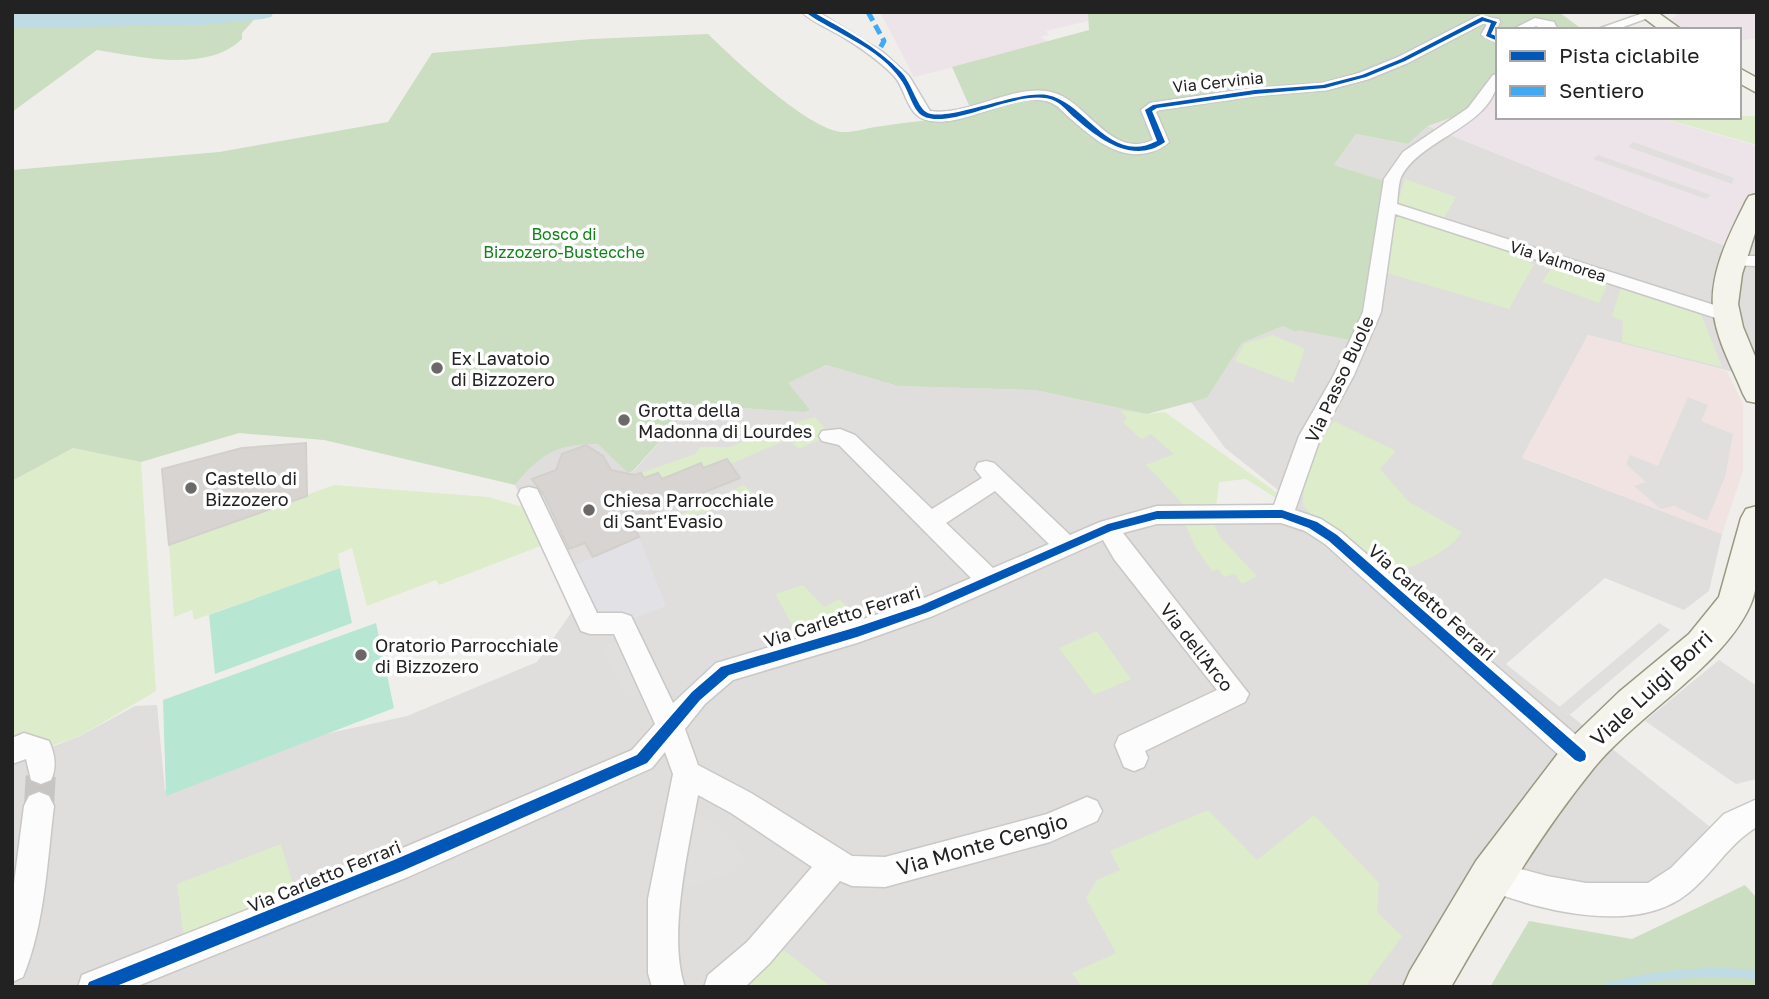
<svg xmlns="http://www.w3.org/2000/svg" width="1769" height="999" font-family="'Golos Text',sans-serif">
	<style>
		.residential { fill: #dfdedc }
		.commercial { fill: #f1e3e1 }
		.industrial { fill: #ede4e9 }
		.grass { fill: #ddeccb }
		.forest { fill: #cbdec1 }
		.pitch { fill: #b7e6d2 }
		.parking { fill: #e0dfde }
		.plaza { fill: #e2e1e5 }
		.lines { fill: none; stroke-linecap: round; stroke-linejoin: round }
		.stream { stroke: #bfdbe3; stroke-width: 9 }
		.river { fill: #bfdbe3; fill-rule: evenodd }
		.building { fill: #d7d4d2; stroke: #d3d0cc; stroke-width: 2 }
		.minor-tunnel { stroke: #c7c5c3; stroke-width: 30; stroke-dasharray: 30 15; stroke-linecap: butt }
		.minor-casing { stroke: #c9c8c7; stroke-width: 3 }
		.secondary-casing { stroke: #999a82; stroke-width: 3 }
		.minor { fill: #fdfcfc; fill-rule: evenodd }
		.secondary { fill: #f4f4ed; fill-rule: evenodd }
		.quiet { stroke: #3fa9f5; stroke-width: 5; stroke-dasharray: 10 5; stroke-linecap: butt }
		.cycleway-casing { stroke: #fff; stroke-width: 5 }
		.cycleway { fill: #0057b8; fill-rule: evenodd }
		.poi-dot { fill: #6a6968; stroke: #fff; stroke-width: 2.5 }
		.labels { text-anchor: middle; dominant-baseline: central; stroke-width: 7; stroke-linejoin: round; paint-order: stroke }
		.far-street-label { font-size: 16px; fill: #222; stroke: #fff }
		.far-park-label { font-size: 16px; fill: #0c8416; stroke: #fff }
		.poi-label { font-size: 18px; fill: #222; stroke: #fff; text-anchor: start }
		.street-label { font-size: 18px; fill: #222; stroke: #fff }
		.near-street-label { font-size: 21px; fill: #222; stroke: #fff }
	</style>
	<rect width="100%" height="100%" fill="#f0eeeb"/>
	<path class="residential" d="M 1428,126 L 1735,250 L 1757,206 L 1757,378 L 1588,335 L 1523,458 L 1722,534 L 1709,591 L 1684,610 L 1605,578 L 1506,664 L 1714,830 L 1682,866 L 1637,888 L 1539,885 L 1490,856 L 1407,987 L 12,987 L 12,762 L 80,736 L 135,706 L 157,705 L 165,791 L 199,762 L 407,716 L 537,662 L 571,613 L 515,485 L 534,463 L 548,452 L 572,444 L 599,444 L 629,473 L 634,471 L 692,405 L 803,412 L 787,383 L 826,365 L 898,386 L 1035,390 L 1147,414 L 1186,454 L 1202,513 L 1282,514 L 1288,498 L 1225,448 L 1191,402 L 1207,398 L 1242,343 L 1283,326 L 1295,332 L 1384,181 L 1334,165 L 1356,134 L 1408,144 Z"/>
	<path class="commercial" d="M 1588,335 L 1727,371 L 1743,404 L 1743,471 L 1722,534 L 1522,457 Z"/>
	<g class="industrial">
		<path d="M 880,12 L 1120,12 L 1122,13 L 1046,31 L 1049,35 L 1041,37 L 1050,43 L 914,77 Z"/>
		<path d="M 1680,12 L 1757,12 L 1757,38 L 1739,41 L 1739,30 L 1682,30 L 1669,21 Z"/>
		<path d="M 1498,84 L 1498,117 L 1656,117 L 1757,146 L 1757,206 L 1736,250 L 1428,126 L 1467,112 Z"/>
	</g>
	<g class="grass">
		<path d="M 1739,116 L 1757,116 L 1757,145 L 1658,117 Z"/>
		<path d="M 1405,179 L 1456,197 L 1442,221 L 1397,205 Z"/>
		<path d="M 1402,215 L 1451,230 L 1469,239 L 1474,238 L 1518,253 L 1519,259 L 1534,264 L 1509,309 L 1384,272 L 1394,216 Z"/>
		<path d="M 1554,264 L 1609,282 L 1599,303 L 1542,282 Z"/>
		<path d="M 1621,288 L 1701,314 L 1722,367 L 1622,342 L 1623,321 L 1612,316 Z"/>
		<path d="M 1273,335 L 1305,349 L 1293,383 L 1235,361 L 1244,344 Z"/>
		<path d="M 1120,410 L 1146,414 L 1165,412 L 1280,495 L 1276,498 L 1246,479 L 1219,482 L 1216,509 L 1189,510 L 1146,465 L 1174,454 L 1151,434 L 1141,439 L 1123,422 L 1127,419 Z"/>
		<path d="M 815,417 L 830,435 L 799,449 L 789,439 L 730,464 L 703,468 L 700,463 L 662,479 L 658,473 L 644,478 L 641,473 L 695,454 L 700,447 L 730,447 L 768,431 Z"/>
		<path d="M 1334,421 L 1396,451 L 1380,469 L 1409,502 L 1462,532 C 1446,556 1410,567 1384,577 L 1314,518 L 1303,505 C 1303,473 1316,447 1334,421 Z"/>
		<path d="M 73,448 L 141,462 L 156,691 L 80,736 L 39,750 L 12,742 L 12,481 Z"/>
		<path d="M 334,485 L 488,497 L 526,508 L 546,544 L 439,585 L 436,580 L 367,606 L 352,548 L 338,554 L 340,568 L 194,620 L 192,610 L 174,617 L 169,545 Z"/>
		<path d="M 744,485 L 756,496 L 669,523 L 676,517 Z"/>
		<path d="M 1184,522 L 1214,524 L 1220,537 L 1257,576 L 1242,584 L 1235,574 L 1224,577 L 1218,569 L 1212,571 L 1196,548 Z"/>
		<path d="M 803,585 L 824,607 L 839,599 L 853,612 L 858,622 L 800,639 L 775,594 Z"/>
		<path d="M 1097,631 L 1131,679 L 1094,695 L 1059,648 Z"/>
		<path d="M 1208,810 L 1257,860 L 1314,815 L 1379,883 L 1377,912 L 1402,936 L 1365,987 L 1082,987 L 1072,973 L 1116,953 L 1086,898 L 1097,880 L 1120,870 L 1110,851 Z"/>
		<path d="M 281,844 L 294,888 L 284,904 L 184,940 L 177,884 Z"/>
		<path d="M 780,947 L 831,987 L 740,987 Z"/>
	</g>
	<g class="forest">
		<path d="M 12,12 L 261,12 L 242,33 L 242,39 C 207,73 140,57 97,50 L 12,112 Z"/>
		<path d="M 1088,12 L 1559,12 L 1583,30 L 1498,30 L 1498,84 L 1467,112 L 1428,126 L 1408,144 L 1356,134 L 1334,165 L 1385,181 L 1357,341 L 1298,330 L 1295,332 L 1283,326 L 1242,343 L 1207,398 L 1147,414 L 1035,390 L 898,386 L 826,365 L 788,383 L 810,410 L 803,412 L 692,405 L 633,471 L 628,473 L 598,444 C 556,444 542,453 515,485 L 324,440 L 239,433 L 141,462 L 73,448 L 12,481 L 12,170 L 219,152 L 388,122 L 432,53 L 591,39 L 708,34 C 734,59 806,128 841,132 C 853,133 870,127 883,126 C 913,121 943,120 972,112 L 952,67 L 1089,30 Z"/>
		<path d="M 1745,885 L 1757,898 L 1757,987 L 1490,987 L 1529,921 L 1632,939 Z"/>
	</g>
	<g class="pitch">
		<path d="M 340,568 L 352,623 L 215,674 L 209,615 Z"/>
		<path d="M 376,623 L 394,708 L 166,796 L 163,700 Z"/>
	</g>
	<g class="parking">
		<path d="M 1633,142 L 1734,178 L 1732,184 L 1628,147 Z"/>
		<path d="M 1598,155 L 1711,195 L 1706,199 L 1593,159 Z"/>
		<path d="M 1688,397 L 1708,405 L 1701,421 L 1733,434 L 1725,477 L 1707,521 L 1674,506 L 1661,509 L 1634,486 L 1646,482 L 1626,464 L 1630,455 L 1658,466 Z"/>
		<path d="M 994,488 L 1049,540 L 991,573 L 940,521 Z"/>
		<path d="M 1659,623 L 1670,630 L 1567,717 L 1557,709 Z"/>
		<path d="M 619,640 L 643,691 L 627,698 L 603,647 Z"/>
		<path d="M 1719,660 L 1757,686 L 1757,779 L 1736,784 L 1645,721 Z"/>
		<path d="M 692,816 L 704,816 L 717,824 L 747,857 L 732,872 L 668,895 Z"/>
	</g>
	<path class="plaza" d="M 639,537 L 666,606 L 622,623 L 592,622 L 569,568 Z"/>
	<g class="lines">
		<path class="stream" d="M 1607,987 C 1655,975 1708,969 1757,975"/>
		<path class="river" d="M 274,12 L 271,17 L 263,19 L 201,25 L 12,28 L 12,14 Z"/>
	</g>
	<g class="building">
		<path d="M 306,443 L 307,496 L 169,545 L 162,469 L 242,448 Z"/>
		<path d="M 586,445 L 603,456 L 611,470 L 635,475 L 641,473 L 644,478 L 658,473 L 662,479 L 701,463 L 703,468 L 727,459 L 740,478 L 632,521 L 639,537 L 593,557 L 585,543 L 569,549 L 545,497 L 532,479 L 556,470 L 562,454 Z"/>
	</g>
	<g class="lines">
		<path class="minor-tunnel" d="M 39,806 L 41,771"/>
		<g class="minor-casing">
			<g id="minor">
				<path d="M 802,12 L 818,12 L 884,53 L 909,76 L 930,111 C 970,118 1023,76 1062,96 C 1090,110 1116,159 1153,140 L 1141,110 L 1150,103 L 1255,88 L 1323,83 L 1359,73 L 1398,57 L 1478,16 L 1499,19 L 1500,22 L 1495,33 L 1498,34 L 1498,43 L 1481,35 L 1487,24 L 1484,23 L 1408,63 L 1369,79 L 1328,90 L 1255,96 L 1159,110 L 1156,112 L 1169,142 C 1161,150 1151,153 1140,154 C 1113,156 1089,135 1070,118 C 1064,113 1057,104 1049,102 C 1011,89 963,132 924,119 C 907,114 905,87 894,76 C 878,59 858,46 838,34 C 826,27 812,22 802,12 Z"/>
				<path d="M 1646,12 L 1654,12 L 1656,15 L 1615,30 L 1595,30 Z"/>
				<path d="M 1535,18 L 1554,22 L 1558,30 L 1545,30 L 1536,26 L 1528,30 L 1511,30 Z"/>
				<path d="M 1498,74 C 1498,126 1422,136 1401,177 C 1398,185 1398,196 1397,204 L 1733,311 L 1735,315 L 1726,321 L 1719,319 L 1395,214 L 1381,312 L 1354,375 L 1321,436 L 1295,510 L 1321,519 L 1341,532 L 1590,747 L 1594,756 L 1590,765 L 1580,769 L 1570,765 L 1325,544 L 1305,531 L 1281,523 L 1157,524 L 1123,533 L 1249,694 L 1245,702 L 1145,751 L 1148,758 L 1144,767 L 1134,771 L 1124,767 L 1115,745 L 1119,736 L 1217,690 L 1114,559 L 1103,540 L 933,616 L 857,643 L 733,680 L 705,704 L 685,729 L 698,765 L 751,793 L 852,856 L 885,857 L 1047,814 L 1087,797 L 1097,801 L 1102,811 L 1097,821 L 1050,842 L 885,887 L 852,886 L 840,881 L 769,964 L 745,987 L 704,987 L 708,975 L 747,942 L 812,867 L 731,813 L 698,795 C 689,847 667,937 685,987 L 652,987 L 648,973 L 648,899 L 673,774 L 665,752 L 652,768 L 408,877 L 135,987 L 78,987 L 82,975 L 391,853 L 632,750 L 655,724 L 614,634 L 590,634 L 581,631 L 518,495 L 521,489 L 529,487 L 537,489 L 597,613 L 622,613 L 631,616 L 673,703 L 716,663 L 857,621 L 915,602 L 971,578 L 839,445 L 822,441 L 819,436 L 822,431 L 840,429 L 855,435 L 932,509 L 982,478 L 975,469 L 978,463 L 986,461 L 994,463 L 1070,535 L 1100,522 L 1157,506 L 1274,505 L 1299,436 L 1334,375 L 1363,312 L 1384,179 L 1403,152 L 1468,108 L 1493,75 ZM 995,491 L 1049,544 L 993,568 L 946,523 Z"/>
				<path d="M 1734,256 L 1757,256 L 1757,266 L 1728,265 L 1725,261 Z"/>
				<path d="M 24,733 L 49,741 C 55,754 57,767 51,780 L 41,784 L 31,780 L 26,759 L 12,764 L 12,738 Z"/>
				<path d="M 39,792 L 49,796 L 54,806 C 47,862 45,924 23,977 L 12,982 L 12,899 L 24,806 L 29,796 Z"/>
				<path d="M 1757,799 L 1757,827 C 1728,844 1713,874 1687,894 C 1634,936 1537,910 1480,887 L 1476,876 L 1480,865 L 1491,861 L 1547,876 L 1586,883 L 1648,883 L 1671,868 L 1724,814 Z"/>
			</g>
		</g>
		<g class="secondary-casing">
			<g id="secondary">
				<path d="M 1636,12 L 1657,12 L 1682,30 L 1660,30 Z"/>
				<path d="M 1739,68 L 1757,78 L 1757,93 L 1739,83 Z"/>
				<path d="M 1757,194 L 1757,227 L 1742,274 L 1738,304 L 1743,327 L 1757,361 L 1757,403 L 1747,401 L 1743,394 C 1733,369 1718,343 1714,316 C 1707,277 1729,235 1746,201 L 1749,196 Z"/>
				<path d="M 1757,506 C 1757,537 1763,577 1750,606 C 1722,667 1637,715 1593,769 C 1538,837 1494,912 1451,987 L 1403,987 L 1410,971 L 1476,861 L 1566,743 L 1619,692 L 1689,634 L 1719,597 L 1741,518 L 1746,509 Z"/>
			</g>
		</g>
		<use href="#minor" class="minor"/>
		<use href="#secondary" class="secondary"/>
		<path class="quiet" d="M 868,12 L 884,41 L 878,52"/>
		<g class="cycleway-casing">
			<g id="cycleway">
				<path d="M 805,12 L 813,12 C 844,30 876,46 901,72 C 911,82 917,106 926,112 C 944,124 1017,90 1047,95 C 1086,102 1109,166 1157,141 L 1145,110 L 1153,105 L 1255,90 L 1323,85 L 1362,75 L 1401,59 L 1482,17 L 1497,22 L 1491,34 L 1498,37 L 1498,41 L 1486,36 L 1491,23 L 1483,21 L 1405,61 L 1366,77 L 1325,88 L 1255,94 L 1157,108 L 1152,111 L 1165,142 C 1133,165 1099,139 1075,118 C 1069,113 1062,104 1055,101 C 1022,85 952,131 923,116 C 912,110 909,90 901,80 C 879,47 836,34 805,12 Z"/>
				<path d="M 1282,510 L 1317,522 L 1337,535 L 1585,752 L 1586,756 L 1585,760 L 1580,762 L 1575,760 L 1329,541 L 1309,528 L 1282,518 L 1157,519 L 1111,531 L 928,612 L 857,637 L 729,675 L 700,700 L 647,763 L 402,871 L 114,987 L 87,987 L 89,982 L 394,860 L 637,755 L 692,692 L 721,667 L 857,627 L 920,606 L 1108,524 L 1157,511 Z"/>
			</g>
		</g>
		<use href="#cycleway" class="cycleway"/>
	</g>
	<g class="poi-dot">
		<circle cx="437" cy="368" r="7"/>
		<circle cx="624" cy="420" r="7"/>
		<circle cx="191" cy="488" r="7"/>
		<circle cx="589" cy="510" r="7"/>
		<circle cx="361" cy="655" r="7"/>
	</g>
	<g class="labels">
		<g class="far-street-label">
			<text transform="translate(1218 82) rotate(-6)">Via Cervinia</text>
			<text transform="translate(1558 261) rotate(18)">Via Valmorea</text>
		</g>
		<g class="far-park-label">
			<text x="564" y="234">Bosco di<tspan x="564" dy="18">Bizzozero-Bustecche</tspan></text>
		</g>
		<g class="poi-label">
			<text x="451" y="358">Ex Lavatoio<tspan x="451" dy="21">di Bizzozero</tspan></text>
			<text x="638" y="410">Grotta della<tspan x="638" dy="21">Madonna di Lourdes</tspan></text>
			<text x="205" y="478">Castello di<tspan x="205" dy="21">Bizzozero</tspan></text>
			<text x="603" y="500">Chiesa Parrocchiale<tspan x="603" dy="21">di Sant'Evasio</tspan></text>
			<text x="375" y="645">Oratorio Parrocchiale<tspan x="375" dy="21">di Bizzozero</tspan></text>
		</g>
		<g class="street-label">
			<text transform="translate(1339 379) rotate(-65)">Via Passo Buole</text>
			<text transform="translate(1432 602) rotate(42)">Via Carletto Ferrari</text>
			<text transform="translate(842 616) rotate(-18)">Via Carletto Ferrari</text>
			<text transform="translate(1197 647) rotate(52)">Via dell'Arco</text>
			<text transform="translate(324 876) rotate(-22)">Via Carletto Ferrari</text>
		</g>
		<g class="near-street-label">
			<text transform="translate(1651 688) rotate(-43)">Viale Luigi Borri</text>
			<text transform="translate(982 844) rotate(-16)">Via Monte Cengio</text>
		</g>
	</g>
	<rect width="1769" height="999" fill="none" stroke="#222222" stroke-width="28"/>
	<rect x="1496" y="28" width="245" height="91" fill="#ffffff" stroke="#a7a7a7" stroke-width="2"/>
	<rect x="1510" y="51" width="35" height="10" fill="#0057b8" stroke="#a7a7a7" stroke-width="2"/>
	<text x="1559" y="63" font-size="21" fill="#222222">Pista ciclabile</text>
	<rect x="1510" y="86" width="35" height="10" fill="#3fa9f5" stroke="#a7a7a7" stroke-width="2"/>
	<text x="1559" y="98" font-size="21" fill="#222222">Sentiero</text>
</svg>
